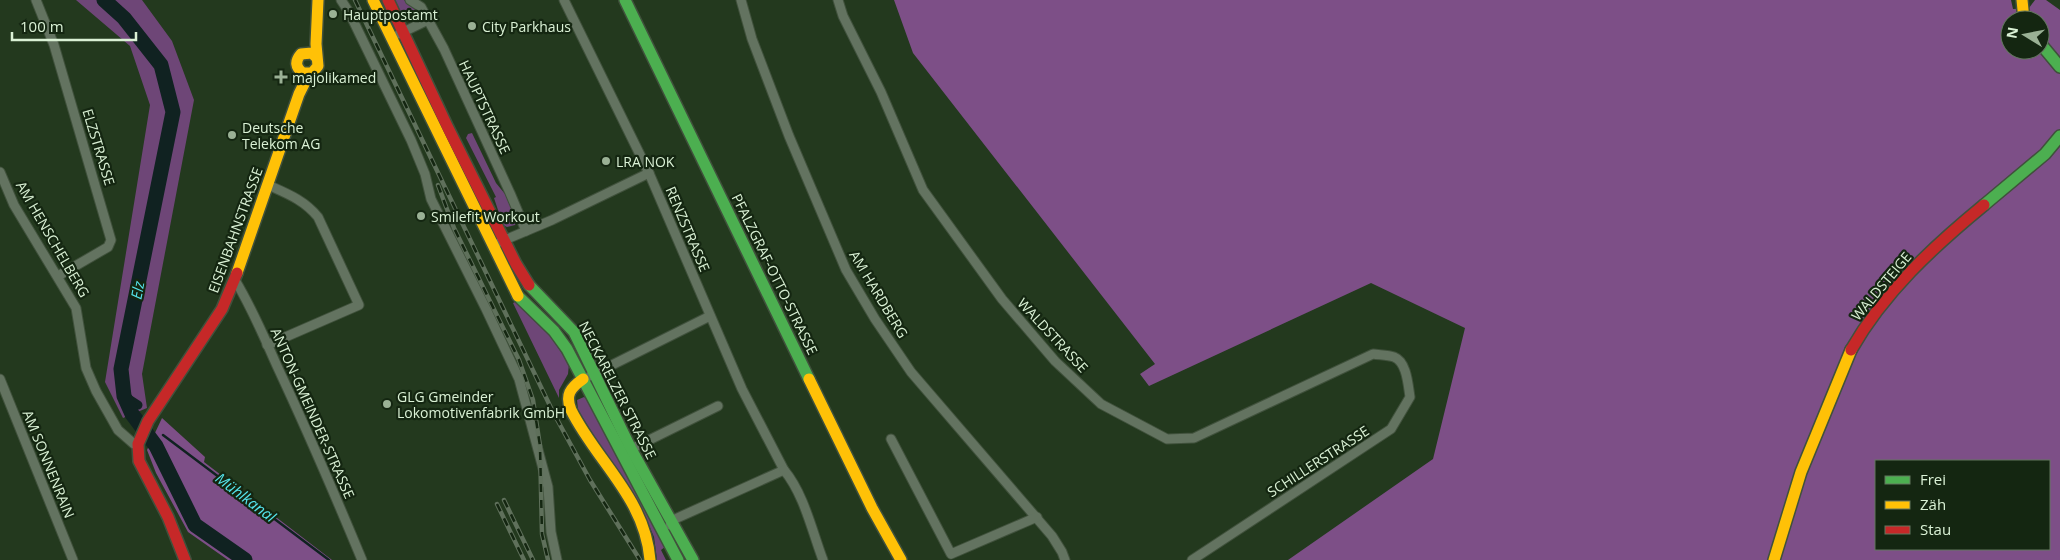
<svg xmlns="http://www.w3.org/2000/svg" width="2060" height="560" font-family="'Open Sans',sans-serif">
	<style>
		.green { fill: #6e4677 }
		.forest { fill: #7d4f87; fill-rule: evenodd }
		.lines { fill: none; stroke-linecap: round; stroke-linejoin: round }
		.stream { stroke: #102221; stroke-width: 2.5 }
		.canal { stroke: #102221; stroke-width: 9 }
		.river { stroke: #102221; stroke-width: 15 }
		.street-casing { stroke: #40513c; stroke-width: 11 }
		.fast-casing { stroke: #40513c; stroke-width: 14 }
		.slow-casing { stroke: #40513c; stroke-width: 14 }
		.jam-casing { stroke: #40513c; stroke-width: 14 }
		.street { stroke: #637360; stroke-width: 9 }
		.fast { stroke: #4caf50; stroke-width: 11 }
		.slow { stroke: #ffc107; stroke-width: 11 }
		.jam { stroke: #c62828; stroke-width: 11 }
		.rail-casing { stroke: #5f705b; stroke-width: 4.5 }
		.rail { stroke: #142611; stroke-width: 2.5; stroke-dasharray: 8; stroke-linecap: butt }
		.poi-dot { fill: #9ab195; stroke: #142611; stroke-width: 2 }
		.labels { text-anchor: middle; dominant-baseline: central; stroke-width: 4.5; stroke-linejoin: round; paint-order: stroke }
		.poi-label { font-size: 14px; fill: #daf1d5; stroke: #142611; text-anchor: start }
		.street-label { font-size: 14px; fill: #daf1d5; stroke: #142611 }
		.water-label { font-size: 15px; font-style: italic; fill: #55e5ed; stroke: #142611 }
	</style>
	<rect width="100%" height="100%" fill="#23391e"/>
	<g class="green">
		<path d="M 76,0 L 142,0 L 172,41 L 194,100 L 142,374 L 147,408 L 123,418 L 105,382 L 150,105 L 130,46 Z"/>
		<path d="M 394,0 L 404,0 L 418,12 L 418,17 L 411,20 L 405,19 Z"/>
		<path d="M 472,133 L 496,183 L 505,194 L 518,218 L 515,225 L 507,227 L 503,225 L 494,198 L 496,197 L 466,138 L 468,134 Z"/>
		<path d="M 517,301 L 545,328 L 569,364 L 568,374 L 559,390 L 559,398 L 513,303 Z"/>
		<path d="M 584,397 L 587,399 L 665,547 L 661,550 L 666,560 L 657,560 L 654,537 L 648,523 L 578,410 L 577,400 Z"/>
	</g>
	<g class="forest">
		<path d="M 894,0 L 2011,0 L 2013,9 L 2029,8 L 2035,0 L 2046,0 L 2060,10 L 2060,560 L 1288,560 L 1433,459 L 1465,328 L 1371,283 L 1149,386 L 1140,374 L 1155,364 L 913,53 ZM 2010,20 L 2040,20 L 2040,50 L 2010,50 ZM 1876,461 L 2049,461 L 2049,549 L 1876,549 Z"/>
		<path d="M 162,418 L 205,457 L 204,462 L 332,560 L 228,560 L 188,532 L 156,473 L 147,450 Z"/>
	</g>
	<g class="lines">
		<path class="stream" d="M 163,435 L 329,560"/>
		<path class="canal" d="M 124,396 L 138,405"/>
		<path class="river" d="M 104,0 L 124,18 L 161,65 L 173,112 L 121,369 L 124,396 L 132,414 L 156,446 L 195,525 L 245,560"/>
		<g class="street-casing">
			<g id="street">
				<path d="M 36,0 L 54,45 L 111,240 L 108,247 L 58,276"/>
				<path d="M 341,0 L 349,12 L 411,140 L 425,174 L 431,199 L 486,309 L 519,379 L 548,487 L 551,532 L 557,560"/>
				<path d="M 410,0 L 421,7 L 444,49 L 510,193 L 526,231"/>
				<path d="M 564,0 L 649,173 L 742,389 L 784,470 L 675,519 L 670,525"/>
				<path d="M 741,0 L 752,39 L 789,136 L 846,270 L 875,319 L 911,372 L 1052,536 L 1062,552 L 1065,560"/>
				<path d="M 838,0 L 843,16 L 881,92 L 923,190 L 1002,299 L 1055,361 L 1101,404 L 1167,439 L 1194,438 L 1373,354 C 1380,355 1388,355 1394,357 C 1407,362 1408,385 1410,397 L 1391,429 L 1192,560"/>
				<path d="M 399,34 L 428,20"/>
				<path d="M 0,172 L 14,205 L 76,308 L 86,368 L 96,391 L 118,430 L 134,444 L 138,444"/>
				<path d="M 500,242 L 552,220 L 649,173"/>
				<path d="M 235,280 C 252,308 264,337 277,366 C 307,430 335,495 362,560"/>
				<path d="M 267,345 L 359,305 L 318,217 C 304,200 288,194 268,185"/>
				<path d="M 590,376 L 710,316"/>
				<path d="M 0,379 L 73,560"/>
				<path d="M 891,439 L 951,554 L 1037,517"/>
				<path d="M 631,449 L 718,406"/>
				<path d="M 784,470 C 804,494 812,531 823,560"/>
			</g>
		</g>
		<g class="fast-casing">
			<g id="fast">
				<path d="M 625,0 L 809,379"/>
				<path d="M 2040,43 L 2060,67"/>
				<path d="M 1984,205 L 2045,154 L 2060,136"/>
				<path d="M 529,285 L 574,332 L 631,449 L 693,560"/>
				<path d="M 518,296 L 554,331 L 567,349 L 678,560"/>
			</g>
		</g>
		<g class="slow-casing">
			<g id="slow">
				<path d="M 373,0 L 518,296"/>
				<path d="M 2022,0 L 2024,20"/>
				<path d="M 317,58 L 312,53 L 301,54 C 295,61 295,67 303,73 L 312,73 L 318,66 L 316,44 L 318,0"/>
				<path d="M 237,273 L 299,94 L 309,74"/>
				<path d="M 583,379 C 570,388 565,395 571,410 C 597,462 645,498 650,560"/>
				<path d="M 809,379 L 872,508 L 901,560"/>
				<path d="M 1774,560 L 1801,472 L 1851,350"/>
			</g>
		</g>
		<g class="jam-casing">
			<g id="jam">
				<path d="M 388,0 L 448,128 L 516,264 L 529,285"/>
				<path d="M 1851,350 C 1884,292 1933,247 1984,205"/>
				<path d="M 185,560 L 168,517 L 139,461 L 138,444 L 148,421 L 222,309 L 237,273"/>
			</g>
		</g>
		<use href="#street" class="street"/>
		<use href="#fast" class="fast"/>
		<use href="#slow" class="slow"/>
		<use href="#jam" class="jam"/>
		<g class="rail-casing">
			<g id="rail">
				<path d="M 355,0 L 553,412 L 590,480 L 640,560"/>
				<path d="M 438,185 L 454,228 L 519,360 L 533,400 L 540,446 L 542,534 L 548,560"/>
				<path d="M 504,500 L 533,560"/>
				<path d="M 497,504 L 524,560"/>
			</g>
		</g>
		<use href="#rail" class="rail"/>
	</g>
	<g class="poi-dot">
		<circle cx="333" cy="14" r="5"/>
		<circle cx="472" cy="26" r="5"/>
		<path d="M278.5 69.5h5v5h5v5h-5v5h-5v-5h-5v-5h5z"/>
		<circle cx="232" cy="135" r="5"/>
		<circle cx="606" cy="161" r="5"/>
		<circle cx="421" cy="216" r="5"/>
		<circle cx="387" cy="404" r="5"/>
	</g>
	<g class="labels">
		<g class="poi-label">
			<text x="343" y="14">Hauptpostamt</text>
			<text x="482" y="26">City Parkhaus</text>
			<text x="292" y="77">majolikamed</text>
			<text x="242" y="127">Deutsche<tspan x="242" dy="16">Telekom AG</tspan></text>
			<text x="616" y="161">LRA NOK</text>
			<text x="431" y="216">Smilefit Workout</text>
			<text x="397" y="396">GLG Gmeinder<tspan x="397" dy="16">Lokomotivenfabrik GmbH</tspan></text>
		</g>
		<g class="street-label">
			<text transform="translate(485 107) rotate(65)">HAUPTSTRASSE</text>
			<text transform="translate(99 147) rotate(73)">ELZSTRASSE</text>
			<text transform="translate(688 229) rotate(67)">RENZSTRASSE</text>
			<text transform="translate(235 230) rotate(-70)">EISENBAHNSTRASSE</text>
			<text transform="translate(53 239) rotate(60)">AM HENSCHELBERG</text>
			<text transform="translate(775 274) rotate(64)">PFALZGRAF-OTTO-STRASSE</text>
			<text transform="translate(1881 286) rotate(-50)">WALDSTEIGE</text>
			<text transform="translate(879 294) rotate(59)">AM HARDBERG</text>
			<text transform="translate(1053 335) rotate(47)">WALDSTRASSE</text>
			<text transform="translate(618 390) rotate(63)">NECKARELZER STRASSE</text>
			<text transform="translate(313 413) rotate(66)">ANTON-GMEINDER-STRASSE</text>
			<text transform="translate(1318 461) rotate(-33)">SCHILLERSTRASSE</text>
			<text transform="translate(49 464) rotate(68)">AM SONNENRAIN</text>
		</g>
		<g class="water-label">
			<text transform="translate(137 290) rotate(-79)">Elz</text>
			<text transform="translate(246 497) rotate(37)">Mühlkanal</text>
		</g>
	</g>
	<rect x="1875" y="460" width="175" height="90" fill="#142611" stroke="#63775f"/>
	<rect x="1885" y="476" width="25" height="8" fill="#4caf50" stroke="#63775f"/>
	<text x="1920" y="485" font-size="15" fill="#daf1d5">Frei</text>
	<rect x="1885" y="501" width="25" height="8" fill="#ffc107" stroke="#63775f"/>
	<text x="1920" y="510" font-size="15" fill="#daf1d5">Zäh</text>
	<rect x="1885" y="526" width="25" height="8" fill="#c62828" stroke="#63775f"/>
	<text x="1920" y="535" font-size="15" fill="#daf1d5">Stau</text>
	<g transform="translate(2025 35) rotate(280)"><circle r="24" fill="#142611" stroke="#63775f"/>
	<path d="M0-4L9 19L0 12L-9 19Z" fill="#9ab195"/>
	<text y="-8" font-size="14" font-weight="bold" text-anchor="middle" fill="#daf1d5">N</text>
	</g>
	<path d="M12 32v8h124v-8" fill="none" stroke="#daf1d5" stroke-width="2.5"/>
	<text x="20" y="32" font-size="15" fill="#daf1d5" stroke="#142611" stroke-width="4" paint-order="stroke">100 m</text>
</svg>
